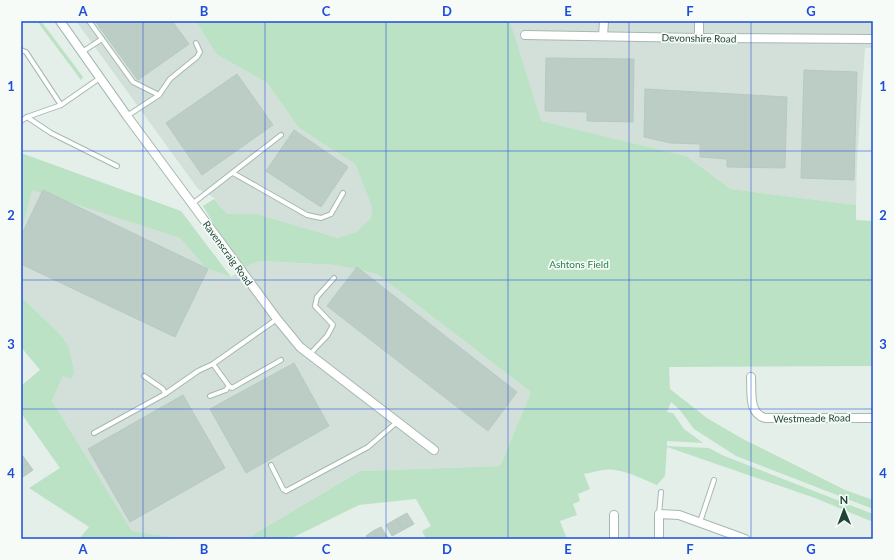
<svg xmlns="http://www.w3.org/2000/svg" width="894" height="560" font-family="Lato,sans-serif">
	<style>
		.built { fill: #d2e0d9 }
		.green { fill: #bbe2c4 }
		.building { fill: #bccdc6; stroke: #b6cac1 }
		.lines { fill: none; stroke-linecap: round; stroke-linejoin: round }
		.service-casing { stroke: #a6b8b1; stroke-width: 6 }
		.minor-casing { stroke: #a6b8b1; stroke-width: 10 }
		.service { stroke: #fff; stroke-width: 4 }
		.minor { stroke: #fff; stroke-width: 8 }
		.grid { fill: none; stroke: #1d4ed8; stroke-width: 1; stroke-opacity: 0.55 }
		.labels { text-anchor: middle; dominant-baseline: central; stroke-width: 3.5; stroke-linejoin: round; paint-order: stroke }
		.street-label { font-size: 10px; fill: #214439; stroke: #f6fbf8 }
		.park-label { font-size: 10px; fill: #268046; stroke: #f6fbf8 }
		.neatline { fill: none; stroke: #1d4ed8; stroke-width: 1.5 }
		.grid-label { font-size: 13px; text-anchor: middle; font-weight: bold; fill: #1d4ed8 }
	</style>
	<rect width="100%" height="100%" fill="#e4efea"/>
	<g class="built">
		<path d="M 76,21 L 196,21 L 216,54 L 267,83 L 299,128 L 355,164 L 372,207 L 371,218 L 356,232 L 338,238 L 257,214 L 227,214 L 213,197 L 198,189 Z"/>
		<path d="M 510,21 L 873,21 L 873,48 L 865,48 L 857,159 L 856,205 L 731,189 L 686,156 L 540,121 Z"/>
		<path d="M 32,189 L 180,238 L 206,268 L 231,277 L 245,267 L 260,261 L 336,265 L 377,274 L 531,392 L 500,466 L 360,471 L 246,539 L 186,539 L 132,531 L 52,401 L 63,376 L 60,334 L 21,297 L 21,233 Z"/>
	</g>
	<g class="green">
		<path d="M 37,21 L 41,21 L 83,77 L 81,80 Z"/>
		<path d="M 196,21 L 510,21 L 541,121 L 686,156 L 731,189 L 856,205 L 856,220 L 873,221 L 873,366 L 669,367 L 670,389 L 707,418 L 741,438 L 845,490 L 873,500 L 873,509 L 736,456 L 694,429 L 679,409 L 671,402 L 667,412 L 673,413 L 684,429 L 703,443 L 667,441 L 667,446 L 709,448 L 722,455 L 873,514 L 873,522 L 815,498 L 667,447 L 665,476 L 657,485 C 644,480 630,472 615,470 C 605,468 594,472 584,474 L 590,489 L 578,494 L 580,501 L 573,504 L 577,515 L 560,521 L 567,539 L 426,539 L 422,531 L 431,526 L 416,499 L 359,505 L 290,539 L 246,539 L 360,471 L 500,466 L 531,392 L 377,274 L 336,265 L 260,261 L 245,267 L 216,228 L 203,206 L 214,199 L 227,214 L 257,214 L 338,238 L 356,232 L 371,218 L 372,207 L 355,164 L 299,128 L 267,83 L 216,54 Z"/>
		<path d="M 21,153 L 181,211 L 231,277 L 206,268 L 180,238 L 32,190 L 21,233 Z"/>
		<path d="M 21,297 L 60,334 L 69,348 L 74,372 L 71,379 L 63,376 L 52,401 L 132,531 L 186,539 L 79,539 L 89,527 L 29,488 L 60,468 L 21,413 L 21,386 L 40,370 L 21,347 Z"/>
	</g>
	<g class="building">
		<path d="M 95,21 L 172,21 L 189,44 L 138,80 Z"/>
		<path d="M 546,58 L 634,59 L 633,122 L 587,121 L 587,112 L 545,111 Z"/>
		<path d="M 804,70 L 857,72 L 854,180 L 801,178 Z"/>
		<path d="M 237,74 L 273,125 L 202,175 L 166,123 Z"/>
		<path d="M 645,89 L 787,97 L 785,168 L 727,167 L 727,159 L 700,157 L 700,144 L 671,143 L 644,137 Z"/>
		<path d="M 294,130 L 348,167 L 321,207 L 266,171 Z"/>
		<path d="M 43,190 L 208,269 L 175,337 L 21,264 L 21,236 Z"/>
		<path d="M 357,267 L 517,392 L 488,431 L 327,306 Z"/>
		<path d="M 294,363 L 329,426 L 246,473 L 210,409 Z"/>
		<path d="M 183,395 L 225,468 L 130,522 L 88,449 Z"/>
		<path d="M 23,456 L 28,463 L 21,468 L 21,458 Z"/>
		<path d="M 28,463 L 33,470 L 23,477 L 21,475 L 21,468 Z"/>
		<path d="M 407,513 L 414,524 L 403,530 L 396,519 Z"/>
		<path d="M 396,519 L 403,530 L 392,536 L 386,525 Z"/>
		<path d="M 381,527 L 388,538 L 386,539 L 378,539 L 373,531 Z"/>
		<path d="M 373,531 L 378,539 L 368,539 L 366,536 Z"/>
	</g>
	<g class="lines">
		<g class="service-casing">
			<g id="service">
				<path d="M 89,21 L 133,82 L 159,95"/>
				<path d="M 21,50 L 26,52 L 61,105"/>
				<path d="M 82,52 L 102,39"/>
				<path d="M 127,116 L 159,95 L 170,79 L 197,57 L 200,52 L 196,43"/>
				<path d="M 27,117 L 51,133 L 117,166"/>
				<path d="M 21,121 L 27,117 L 61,105 L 100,78"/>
				<path d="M 233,173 L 307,215 L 321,218 L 331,214 L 343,193"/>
				<path d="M 192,204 L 281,135"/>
				<path d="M 310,354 L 327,336 L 333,325 L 315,306 L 317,297 L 334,278"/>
				<path d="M 213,364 L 229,386 L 232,388 L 281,360"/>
				<path d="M 144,376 L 163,389 L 165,394"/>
				<path d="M 210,396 L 226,390 L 229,386"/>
				<path d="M 94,433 L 165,394 L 198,371 L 213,364 L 277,319"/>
				<path d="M 271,465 L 283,489 L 286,491 L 368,447 L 397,422"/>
				<path d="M 659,514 L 661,492"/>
				<path d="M 700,522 L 714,480"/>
			</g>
		</g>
		<g class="minor-casing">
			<g id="minor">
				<path d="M 60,21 L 127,116 L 213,232 L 277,319 L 300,347 L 434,450"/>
				<path d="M 525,35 L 699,38 L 873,39"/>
				<path d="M 603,36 L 604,21"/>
				<path d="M 699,38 L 699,21"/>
				<path d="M 751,377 C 752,392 748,413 765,418 L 873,418"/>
				<path d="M 614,515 L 614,539"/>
				<path d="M 659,539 L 659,514 L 679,515 L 745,539"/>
			</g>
		</g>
		<use href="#service" class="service"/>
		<use href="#minor" class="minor"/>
	</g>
	<path class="grid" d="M 143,21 L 143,539M 265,21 L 265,539M 386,21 L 386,539M 508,21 L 508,539M 629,21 L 629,539M 751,21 L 751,539M 21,151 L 873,151M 21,280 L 873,280M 21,409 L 873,409"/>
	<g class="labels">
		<g class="street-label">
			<text transform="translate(699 38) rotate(1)">Devonshire Road</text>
			<text transform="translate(228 253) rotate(54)">Ravenscraig Road</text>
			<text transform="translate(812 418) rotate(-1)">Westmeade Road</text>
		</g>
		<g class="park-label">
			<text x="579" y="264">Ashtons Field</text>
		</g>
	</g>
	<rect width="894" height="560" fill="none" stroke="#f6fbf8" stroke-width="44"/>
	<g transform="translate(844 510) rotate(359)" stroke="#f6fbf8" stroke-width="3" paint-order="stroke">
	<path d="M0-3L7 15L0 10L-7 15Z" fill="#214439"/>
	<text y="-6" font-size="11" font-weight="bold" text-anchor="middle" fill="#214439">N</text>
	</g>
	<rect x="22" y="22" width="850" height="516" class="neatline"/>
	<g class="grid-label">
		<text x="83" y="16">A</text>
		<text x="204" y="16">B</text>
		<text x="326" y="16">C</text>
		<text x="447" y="16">D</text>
		<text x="568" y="16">E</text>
		<text x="690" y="16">F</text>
		<text x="811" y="16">G</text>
		<text x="11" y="91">1</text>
		<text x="883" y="91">1</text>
		<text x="11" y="220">2</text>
		<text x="883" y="220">2</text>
		<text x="11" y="349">3</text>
		<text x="883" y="349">3</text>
		<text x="11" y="478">4</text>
		<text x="883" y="478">4</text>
		<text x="83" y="554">A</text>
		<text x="204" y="554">B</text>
		<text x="326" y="554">C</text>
		<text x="447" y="554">D</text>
		<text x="568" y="554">E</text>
		<text x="690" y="554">F</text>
		<text x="811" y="554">G</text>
	</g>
</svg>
